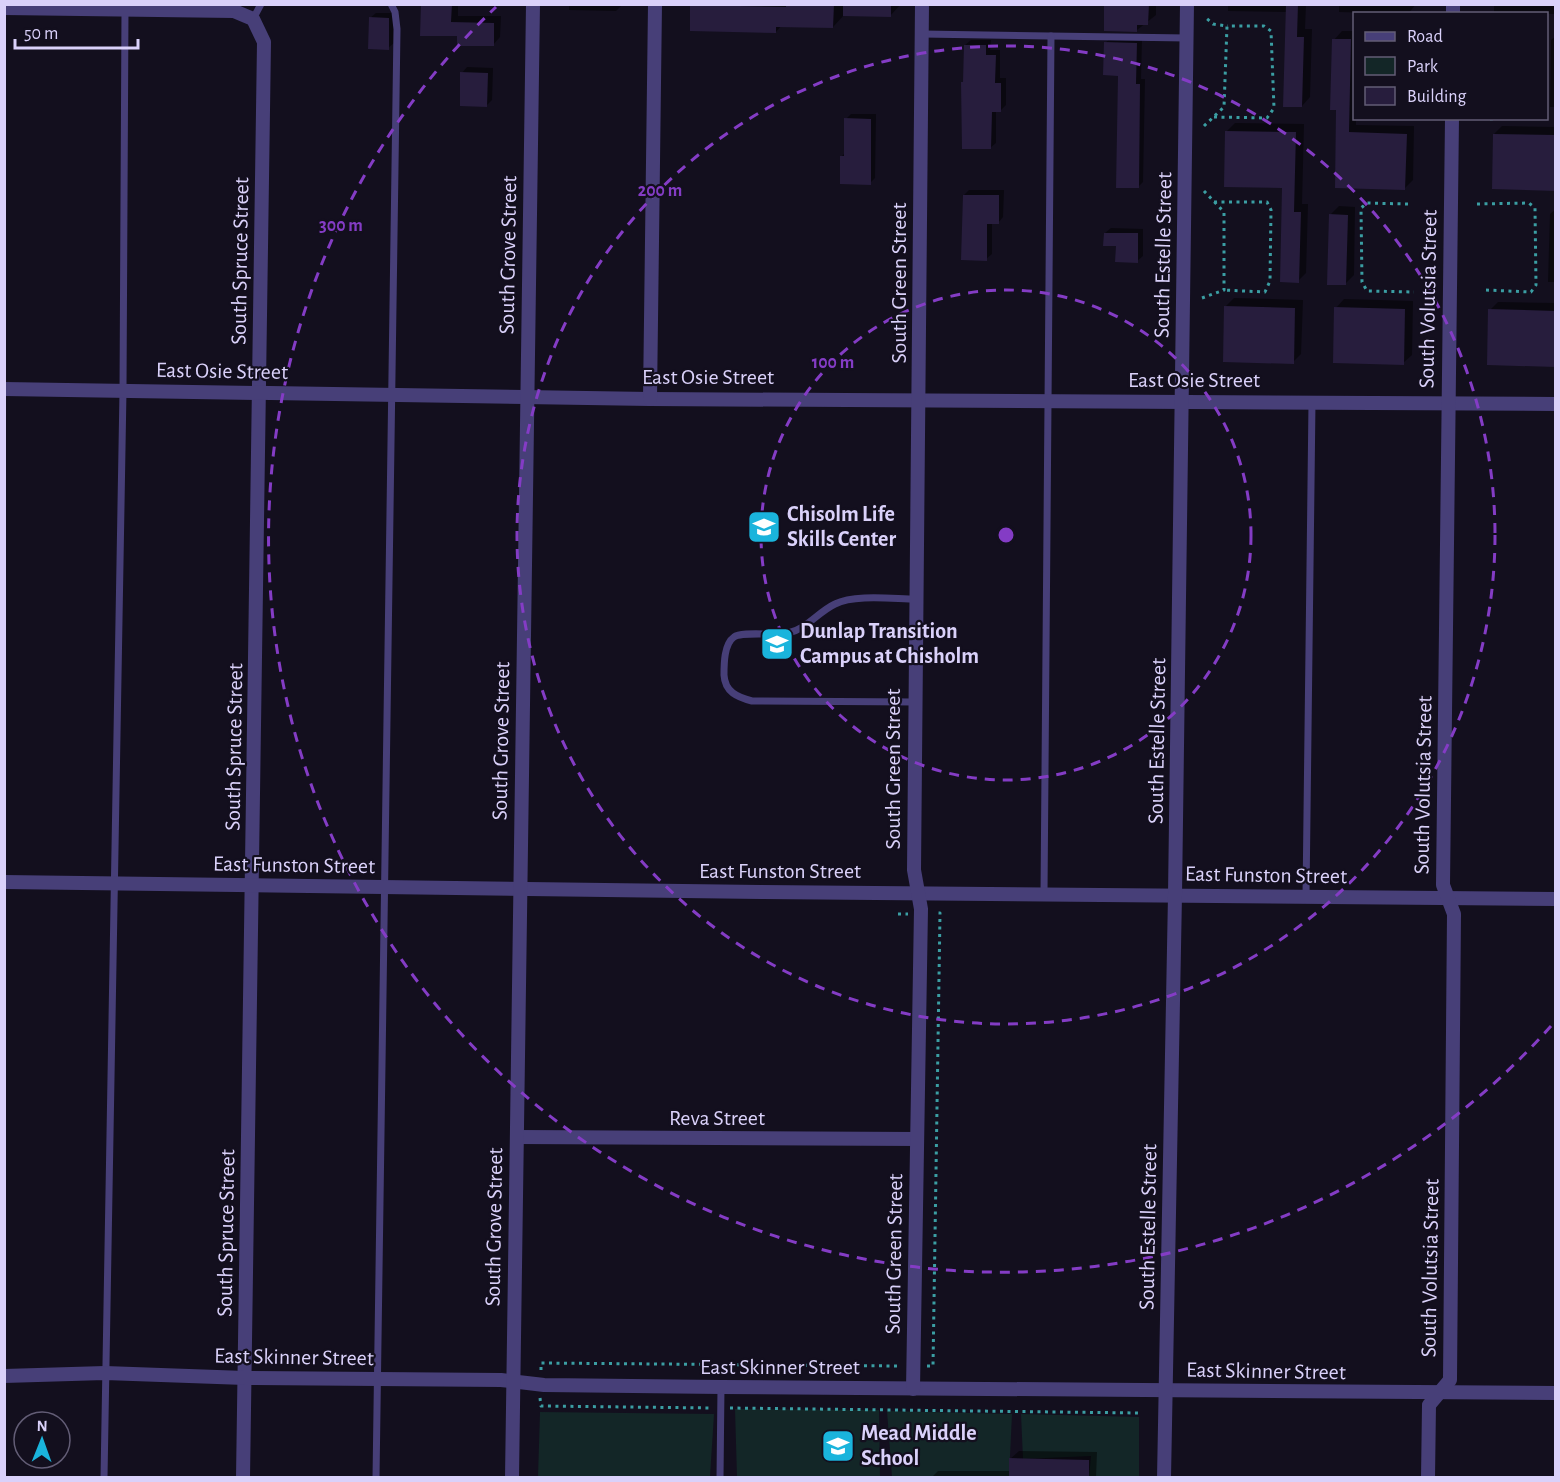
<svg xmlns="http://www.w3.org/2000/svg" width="1560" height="1482" font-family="'Alegreya Sans',sans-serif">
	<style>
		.green { fill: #132627 }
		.shadow { fill: #0007 }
		.building { fill: #271d3d }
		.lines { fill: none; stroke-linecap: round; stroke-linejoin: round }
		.path { stroke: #3b9ea3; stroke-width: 3; stroke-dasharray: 3 4.5; stroke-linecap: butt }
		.lane { stroke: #473f78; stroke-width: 7 }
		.street { stroke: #473f78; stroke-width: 14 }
		.ring { fill: none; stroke: #843cc5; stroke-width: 3; stroke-dasharray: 10 8 }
		.labels { text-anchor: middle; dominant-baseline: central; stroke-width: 4.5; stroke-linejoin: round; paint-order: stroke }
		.street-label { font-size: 22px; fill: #dad1fa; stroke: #130f1e }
		.poi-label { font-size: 22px; font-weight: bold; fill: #dad1fa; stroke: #130f1e; text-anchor: start }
		.centre { fill: #843cc5; stroke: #130f1e; stroke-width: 3 }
		.ring-label { font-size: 18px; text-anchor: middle; font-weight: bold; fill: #843cc5; stroke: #130f1e; stroke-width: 4.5; stroke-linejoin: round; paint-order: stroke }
	</style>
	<rect width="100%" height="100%" fill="#130f1e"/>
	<g class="green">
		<path d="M 735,1409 L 879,1410 L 880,1477 L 737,1477 Z"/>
		<path d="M 887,1411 L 1012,1414 L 1009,1477 L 892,1477 Z"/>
		<path d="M 540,1412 L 714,1414 L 710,1477 L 538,1477 Z"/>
		<path d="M 1021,1414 L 1139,1417 L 1139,1477 L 1089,1477 L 1091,1456 L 1023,1459 Z"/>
	</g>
	<g class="shadow">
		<path d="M 422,4 L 458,4 L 458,16 L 501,16 L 500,37 L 493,45 L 458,35 Z"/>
		<path d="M 569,4 L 623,4 L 616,11 L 569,10 Z"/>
		<path d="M 692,4 L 901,4 L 890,16 L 844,15 L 833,27 L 782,25 L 776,32 Z"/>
		<path d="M 1106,4 L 1156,4 L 1156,15 L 1137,30 Z"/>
		<path d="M 1228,4 L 1306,4 L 1305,29 L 1312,29 L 1310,97 L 1302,106 L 1287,12 L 1228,11 Z"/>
		<path d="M 1339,4 L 1416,4 L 1408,14 L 1339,12 Z"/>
		<path d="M 1494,4 L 1556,4 L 1556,14 L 1494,13 Z"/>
		<path d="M 376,13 L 394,13 L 394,43 L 388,48 L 370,18 Z"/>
		<path d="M 1342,31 L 1354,31 L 1354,118 L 1356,118 L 1356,125 L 1414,126 L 1413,180 L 1405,188 L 1336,187 L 1338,108 L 1334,40 Z"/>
		<path d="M 1556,36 L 1556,107 L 1550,107 L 1551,40 Z"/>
		<path d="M 1111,38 L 1142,38 L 1141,79 L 1145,79 L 1143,182 L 1138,187 L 1119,74 L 1105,43 Z"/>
		<path d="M 971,40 L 991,40 L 990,50 L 1000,50 L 1000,78 L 1006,78 L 1006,105 L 1000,111 L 996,111 L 996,143 L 990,148 L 965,45 Z"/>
		<path d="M 467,67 L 493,68 L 492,100 L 487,105 L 462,73 Z"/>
		<path d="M 851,114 L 876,114 L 875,178 L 870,183 L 842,156 L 845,153 L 846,119 Z"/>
		<path d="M 1235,123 L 1304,124 L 1302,204 L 1308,204 L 1306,273 L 1298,281 L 1284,186 L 1227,131 Z"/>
		<path d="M 1502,126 L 1556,127 L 1556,189 L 1494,134 Z"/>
		<path d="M 969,190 L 1004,190 L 1003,217 L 998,223 L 992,222 L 992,254 L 986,259 L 964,195 Z"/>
		<path d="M 1339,206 L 1355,207 L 1354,275 L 1345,284 L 1330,215 Z"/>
		<path d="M 1556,209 L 1556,282 L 1548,282 L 1550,214 Z"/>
		<path d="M 1111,228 L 1143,229 L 1143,256 L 1137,261 L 1105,233 Z"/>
		<path d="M 1234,298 L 1303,300 L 1301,354 L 1293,362 L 1225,307 Z"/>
		<path d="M 1344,299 L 1413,301 L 1412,355 L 1403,363 L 1336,308 Z"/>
		<path d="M 1498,302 L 1556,303 L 1556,366 L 1490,310 Z"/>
		<path d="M 1019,1451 L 1097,1452 L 1096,1478 L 931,1478 L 938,1471 L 1010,1471 L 1010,1459 Z"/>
		<path d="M 747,1476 L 896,1478 L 745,1478 Z"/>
	</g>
	<g class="building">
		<path d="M 421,4 L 452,4 L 451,22 L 494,23 L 494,46 L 457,46 L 457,36 L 420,36 Z"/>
		<path d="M 786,4 L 834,4 L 833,28 L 776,27 L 776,33 L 690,31 L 690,5 L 786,7 Z"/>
		<path d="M 843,4 L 891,4 L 891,17 L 843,16 Z"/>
		<path d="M 1104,4 L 1149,4 L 1148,25 L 1137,25 L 1137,32 L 1104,31 Z"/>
		<path d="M 1286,4 L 1298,4 L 1297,37 L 1304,37 L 1302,107 L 1283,107 Z"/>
		<path d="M 369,17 L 389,18 L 389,50 L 368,49 Z"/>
		<path d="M 1332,39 L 1351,39 L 1349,132 L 1407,134 L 1405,190 L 1335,188 L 1336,110 L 1330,110 Z"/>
		<path d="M 1104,42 L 1137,43 L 1136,84 L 1140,84 L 1139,188 L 1116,188 L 1118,76 L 1103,75 Z"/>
		<path d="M 964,45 L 986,45 L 986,55 L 996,55 L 995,83 L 1001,83 L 1001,112 L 992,112 L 991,149 L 962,149 L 961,82 L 963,82 Z"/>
		<path d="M 460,72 L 488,73 L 487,107 L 460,106 Z"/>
		<path d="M 844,118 L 871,119 L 871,185 L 840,184 L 840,156 L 844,156 Z"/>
		<path d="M 1225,131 L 1296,132 L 1294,212 L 1301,212 L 1299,283 L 1280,282 L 1282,188 L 1224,187 Z"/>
		<path d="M 1493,134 L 1556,135 L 1556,191 L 1492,189 Z"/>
		<path d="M 963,195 L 999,195 L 999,224 L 987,224 L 987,261 L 961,260 Z"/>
		<path d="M 1329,214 L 1348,215 L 1346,285 L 1327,285 Z"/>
		<path d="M 1104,233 L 1138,233 L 1138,263 L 1115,262 L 1116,246 L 1103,246 Z"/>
		<path d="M 1224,306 L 1295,308 L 1294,364 L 1223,362 Z"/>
		<path d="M 1334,307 L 1405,309 L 1404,365 L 1333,363 Z"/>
		<path d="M 1488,309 L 1556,311 L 1556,367 L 1487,365 Z"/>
		<path d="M 1009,1458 L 1089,1460 L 1089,1478 L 1009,1478 Z"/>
	</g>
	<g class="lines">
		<g class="path">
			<path d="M 1214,117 L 1267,118 L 1274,108 L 1271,31 L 1264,26 L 1227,26"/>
			<path d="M 1415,118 L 1421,119"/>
			<path d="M 1490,119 L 1505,118"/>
			<path d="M 1204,126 L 1224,107 L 1227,26 L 1213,24 L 1206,18"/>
			<path d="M 1214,202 L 1267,202 L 1271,210 L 1270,281 L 1265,292 L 1224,290"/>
			<path d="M 1408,204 L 1367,203 L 1361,208 L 1362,282 L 1367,291 L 1414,292"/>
			<path d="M 1477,204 L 1529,203 L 1535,208 L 1536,285 L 1531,292 L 1486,290"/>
			<path d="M 1202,298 L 1224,290 L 1224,212 L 1204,191"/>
			<path d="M 898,914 L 908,914"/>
			<path d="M 927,1366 L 933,1366 L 940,913 L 935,913"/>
			<path d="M 541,1370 L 541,1363 L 899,1366"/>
			<path d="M 540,1398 L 541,1406 L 712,1408"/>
			<path d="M 730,1408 L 1139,1413"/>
		</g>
		<g class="lane">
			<path d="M 253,19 L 261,4"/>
			<path d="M 922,34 L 1187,38"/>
			<path d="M 915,702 L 752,701 C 737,697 725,692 724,675 C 724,664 724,644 734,637 C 742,631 775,636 788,633 C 807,629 818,612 835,604 C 855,594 894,599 916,599"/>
			<path d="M 1044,894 L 1051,36"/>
			<path d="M 1306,896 L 1312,402"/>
			<path d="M 104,1478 L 123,391 L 125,10"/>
			<path d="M 376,1478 L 397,29 L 395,12 L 391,4"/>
			<path d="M 720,1478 L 721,1387"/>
		</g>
		<g class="street">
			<path d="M 4,8 L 234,11 L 253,19 L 264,42 L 243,1478"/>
			<path d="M 1453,14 L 1453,4"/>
			<path d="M 4,389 L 650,399 L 1556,404"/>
			<path d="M 650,399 L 655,4"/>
			<path d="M 4,882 L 761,892 L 1556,899"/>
			<path d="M 517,1137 L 917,1139"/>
			<path d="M 4,1376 L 105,1373 L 245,1378 L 501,1380 L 544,1385 L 721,1387 L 1556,1393"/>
			<path d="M 913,1389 L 921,909 L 914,870 L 922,4"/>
			<path d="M 512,1478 L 533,4"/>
			<path d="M 1164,1478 L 1175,895 L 1187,4"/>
			<path d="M 1428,1478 L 1429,1405 L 1450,1380 L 1454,914 L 1443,885 L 1452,118"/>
		</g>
	</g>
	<g class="ring">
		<circle cx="1006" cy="535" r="245"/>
		<circle cx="1006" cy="535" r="489"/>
		<path d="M1551 1026A734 734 0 1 1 496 7"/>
	</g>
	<defs>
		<g id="school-square" transform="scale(1.725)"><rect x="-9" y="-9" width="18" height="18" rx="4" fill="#1ab4dc" stroke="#130f1e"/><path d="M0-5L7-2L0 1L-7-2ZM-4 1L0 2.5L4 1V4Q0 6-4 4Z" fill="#fff"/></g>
	</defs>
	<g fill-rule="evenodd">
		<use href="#school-square" x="764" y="527"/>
		<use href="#school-square" x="777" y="644"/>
		<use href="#school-square" x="838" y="1446"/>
	</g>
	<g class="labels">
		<g class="street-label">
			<text transform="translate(508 255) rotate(-89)">South Grove Street</text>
			<text transform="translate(1163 255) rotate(-89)">South Estelle Street</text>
			<text transform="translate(240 261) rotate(-89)">South Spruce Street</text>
			<text transform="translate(899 283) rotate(-90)">South Green Street</text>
			<text transform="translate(1428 299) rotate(-89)">South Volutsia Street</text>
			<text transform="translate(222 371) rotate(1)">East Osie Street</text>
			<text x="708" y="377">East Osie Street</text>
			<text x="1194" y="380">East Osie Street</text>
			<text transform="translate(501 741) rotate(-89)">South Grove Street</text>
			<text transform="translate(1157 741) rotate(-89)">South Estelle Street</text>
			<text transform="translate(234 747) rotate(-89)">South Spruce Street</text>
			<text transform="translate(893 769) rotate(-90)">South Green Street</text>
			<text transform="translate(1423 785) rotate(-89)">South Volutsia Street</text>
			<text transform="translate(294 865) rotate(1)">East Funston Street</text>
			<text x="780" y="871">East Funston Street</text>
			<text transform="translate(1266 875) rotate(1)">East Funston Street</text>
			<text x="717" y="1118">Reva Street</text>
			<text transform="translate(494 1227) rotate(-89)">South Grove Street</text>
			<text transform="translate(1148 1227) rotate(-89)">South Estelle Street</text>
			<text transform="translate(226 1233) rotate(-89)">South Spruce Street</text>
			<text transform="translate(894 1254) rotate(-89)">South Green Street</text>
			<text transform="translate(1430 1268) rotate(-89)">South Volutsia Street</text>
			<text transform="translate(294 1357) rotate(1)">East Skinner Street</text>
			<text x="780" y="1367">East Skinner Street</text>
			<text transform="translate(1266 1371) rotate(1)">East Skinner Street</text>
		</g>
		<g class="poi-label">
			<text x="787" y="514">Chisolm Life<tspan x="787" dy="25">Skills Center</tspan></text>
			<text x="800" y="631">Dunlap Transition<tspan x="800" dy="25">Campus at Chisholm</tspan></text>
			<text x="861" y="1433">Mead Middle<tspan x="861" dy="25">School</tspan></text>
		</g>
	</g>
	<circle cx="1006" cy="535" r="9" class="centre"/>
	<g class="ring-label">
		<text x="660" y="196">200 m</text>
		<text x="341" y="231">300 m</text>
		<text x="833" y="368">100 m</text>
	</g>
	<rect width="1560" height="1482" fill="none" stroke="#dad1fa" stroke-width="12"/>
	<rect x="1353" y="12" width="195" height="108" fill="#130f1e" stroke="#635d76" stroke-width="1.5"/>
	<rect x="1365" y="32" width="30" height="9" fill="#473f78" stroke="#635d76" stroke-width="1.5"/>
	<text x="1407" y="42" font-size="18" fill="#dad1fa">Road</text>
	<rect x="1365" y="57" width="30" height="18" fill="#132627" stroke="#635d76" stroke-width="1.5"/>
	<text x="1407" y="72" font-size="18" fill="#dad1fa">Park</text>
	<rect x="1365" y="87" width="30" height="18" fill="#271d3d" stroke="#635d76" stroke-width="1.5"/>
	<text x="1407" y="102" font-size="18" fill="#dad1fa">Building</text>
	<g transform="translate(42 1440) rotate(1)"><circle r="28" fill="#130f1e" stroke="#635d76" stroke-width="1.5"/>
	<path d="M0-4.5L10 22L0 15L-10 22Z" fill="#1ab4dc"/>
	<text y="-9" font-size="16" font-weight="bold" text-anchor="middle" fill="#dad1fa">N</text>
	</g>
	<path d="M15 39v9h123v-9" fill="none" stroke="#dad1fa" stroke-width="3"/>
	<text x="24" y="39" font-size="18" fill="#dad1fa" stroke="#130f1e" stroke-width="4.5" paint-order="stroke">50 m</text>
</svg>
